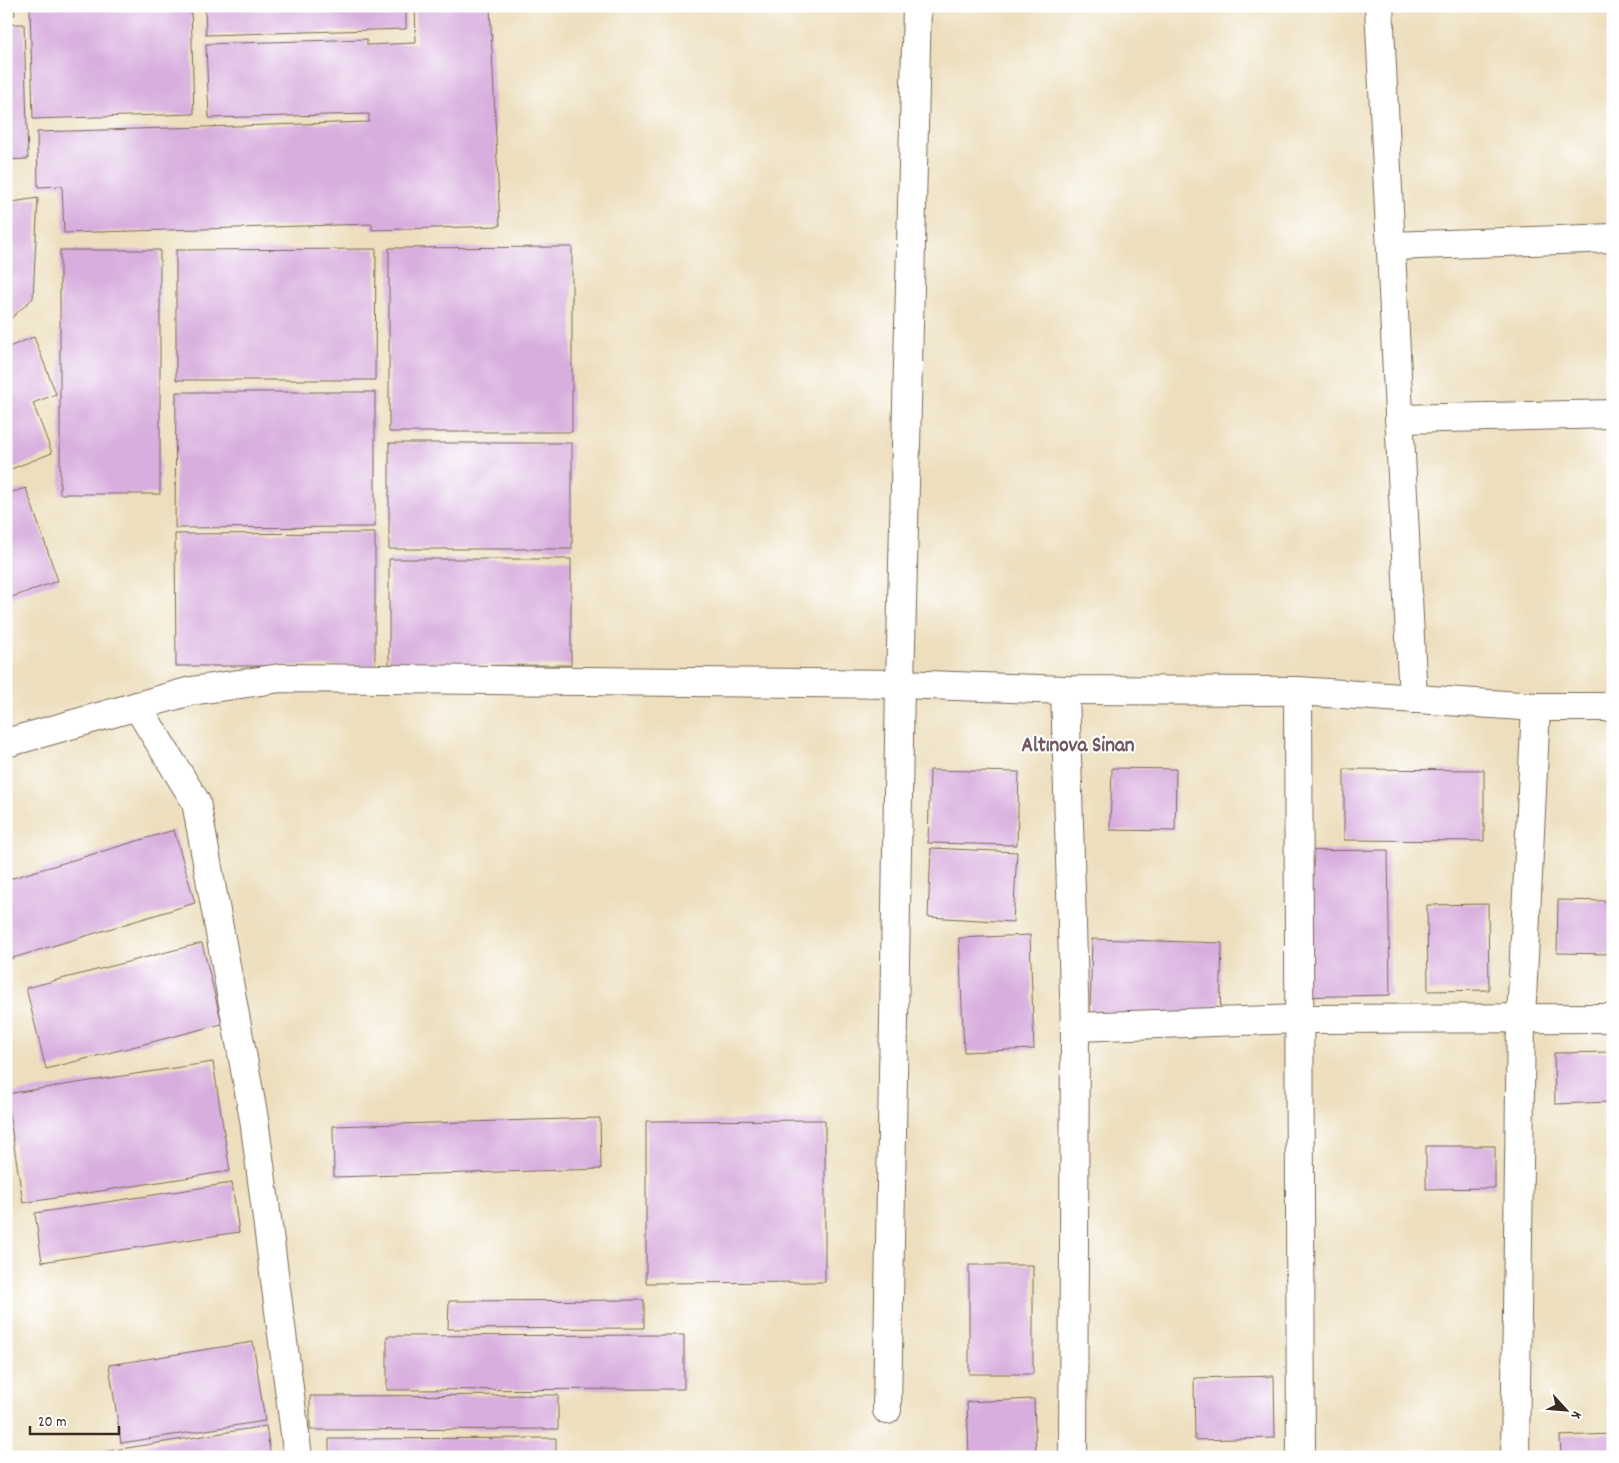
<svg xmlns="http://www.w3.org/2000/svg" width="1619" height="1463" font-family="Dekko,sans-serif">
	<style>
		.building { fill: #d8aede }
		.lines { fill: none; stroke-linecap: round; stroke-linejoin: round }
		.minor-casing { stroke: #796956; stroke-width: 30 }
		.minor { stroke: #fff; stroke-width: 28 }
		.labels { text-anchor: middle; dominant-baseline: central; stroke-width: 4; stroke-linejoin: round; paint-order: stroke }
		.district-label { font-size: 21px; font-weight: bold; fill: #725861; stroke: #fff }
	</style>
	<rect width="100%" height="100%" fill="#fff"/>
	<filter id="ink" filterUnits="userSpaceOnUse"><feTurbulence type="fractalNoise" baseFrequency=".02" numOctaves="2"/><feDisplacementMap in="SourceGraphic" scale="10" xChannelSelector="R" yChannelSelector="G"/><feConvolveMatrix kernelMatrix="1 2 1 2 8 2 1 2 1" color-interpolation-filters="sRGB"/></filter>
	<filter id="wash" filterUnits="userSpaceOnUse"><feTurbulence type="fractalNoise" baseFrequency=".0096" numOctaves="4" result="noise"/><feDisplacementMap in="SourceGraphic" scale="20" xChannelSelector="R" yChannelSelector="G"/><feGaussianBlur stdDeviation="1.12" result="paint"/><feColorMatrix in="noise" values="0 0 0 0 0 0 0 0 0 0 0 0 0 0 0 0 0 1.4 0 .05"/><feComposite in="paint" operator="in"/></filter>
	<g filter="url(#wash)">
		<rect width="100%" height="100%" fill="#eddfbe"/>
		<g id="blocks">
			<g class="building">
				<path d="M 6,6 L 14,6 L 15,15 L 6,15 Z"/>
				<path d="M 30,6 L 191,6 L 194,114 L 33,119 Z"/>
				<path d="M 205,6 L 406,6 L 406,29 L 206,35 Z"/>
				<path d="M 415,6 L 490,6 L 500,226 L 372,230 L 372,224 L 64,233 L 62,186 L 38,187 L 37,132 L 369,122 L 369,114 L 209,118 L 206,44 L 367,39 L 367,45 L 416,43 Z"/>
				<path d="M 6,24 L 24,24 L 28,159 L 6,160 Z"/>
				<path d="M 38,198 L 33,298 L 6,323 L 6,203 Z"/>
				<path d="M 572,247 L 572,432 L 389,432 L 389,248 Z"/>
				<path d="M 376,249 L 375,380 L 176,380 L 176,250 Z"/>
				<rect x="60" y="250" width="100" height="244"/>
				<path d="M 34,337 L 56,394 L 33,403 L 52,453 L 6,471 L 6,348 Z"/>
				<path d="M 176,392 L 375,392 L 375,527 L 175,528 Z"/>
				<rect x="389" y="443" width="183" height="106"/>
				<path d="M 26,488 L 58,581 L 6,599 L 6,494 Z"/>
				<path d="M 375,533 L 375,666 L 176,666 L 175,534 Z"/>
				<path d="M 389,559 L 571,559 L 571,665 L 389,666 Z"/>
				<path d="M 1112,768 L 1176,769 L 1175,831 L 1110,830 Z"/>
				<path d="M 1344,769 L 1484,770 L 1484,841 L 1344,840 Z"/>
				<path d="M 930,770 L 1019,772 L 1017,845 L 928,843 Z"/>
				<path d="M 174,830 L 195,903 L 6,960 L 6,880 Z"/>
				<path d="M 931,848 L 1017,852 L 1013,922 L 928,917 Z"/>
				<path d="M 1388,850 L 1390,995 L 1293,997 L 1291,851 Z"/>
				<path d="M 1558,900 L 1613,901 L 1613,954 L 1557,953 Z"/>
				<path d="M 1488,904 L 1489,990 L 1428,991 L 1427,905 Z"/>
				<path d="M 1030,935 L 1034,1049 L 964,1052 L 959,938 Z"/>
				<path d="M 1092,939 L 1222,943 L 1220,1018 L 1090,1014 Z"/>
				<path d="M 202,943 L 222,1024 L 46,1069 L 26,988 Z"/>
				<path d="M 1613,1052 L 1613,1102 L 1555,1104 L 1554,1053 Z"/>
				<path d="M 213,1062 L 230,1171 L 23,1203 L 6,1094 Z"/>
				<path d="M 600,1118 L 601,1169 L 334,1177 L 333,1126 Z"/>
				<path d="M 825,1120 L 825,1282 L 646,1283 L 646,1121 Z"/>
				<path d="M 1426,1146 L 1495,1146 L 1495,1188 L 1426,1189 Z"/>
				<path d="M 232,1183 L 239,1232 L 42,1262 L 35,1213 Z"/>
				<rect x="969" y="1265" width="64" height="109"/>
				<path d="M 644,1300 L 644,1328 L 448,1329 L 449,1301 Z"/>
				<path d="M 684,1335 L 684,1389 L 387,1390 L 387,1336 Z"/>
				<path d="M 253,1342 L 265,1421 L 121,1443 L 109,1365 Z"/>
				<path d="M 1274,1376 L 1275,1438 L 1195,1440 L 1194,1378 Z"/>
				<path d="M 558,1395 L 558,1429 L 310,1430 L 310,1396 Z"/>
				<path d="M 1034,1399 L 1036,1457 L 969,1457 L 967,1402 Z"/>
				<path d="M 266,1426 L 271,1457 L 95,1457 L 95,1453 Z"/>
				<path d="M 1613,1434 L 1613,1457 L 1561,1457 L 1560,1436 Z"/>
				<path d="M 556,1438 L 556,1457 L 329,1457 L 329,1439 Z"/>
			</g>
		</g>
	</g>
	<g filter="url(#ink)">
		<use href="#blocks" fill-opacity="0" stroke="#796956" stroke-width="1"/>
		<g class="lines">
			<g class="minor-casing">
				<g id="minor">
					<path d="M 1379,6 L 1413,699"/>
					<path d="M 1391,246 L 1613,238"/>
					<path d="M 1399,419 L 1613,414"/>
					<path d="M 1065,690 L 1075,1027 L 1073,1457"/>
					<path d="M 1298,691 L 1301,1457"/>
					<path d="M 137,706 L 196,802 L 254,1119 L 298,1457"/>
					<path d="M 6,743 L 191,691 L 281,678 L 900,684 L 1065,690 L 1298,691 L 1536,707 L 1613,707"/>
					<path d="M 1075,1027 L 1300,1019 L 1613,1018"/>
					<path d="M 887,1410 L 900,684 L 917,6"/>
					<path d="M 1515,1457 L 1521,1019 L 1536,707"/>
				</g>
			</g>
			<use href="#minor" class="minor"/>
		</g>
	</g>
	<g class="labels">
		<g class="district-label">
			<text x="1078" y="747">Altınova Sinan</text>
		</g>
	</g>
	<rect width="1619" height="1463" fill="none" stroke="#fff" stroke-width="25"/>
	<g transform="translate(1566 1410) rotate(116)" stroke="#ffffff" stroke-width="4" paint-order="stroke">
	<path d="M0-4L9 19L0 12L-9 19Z" fill="#3b2a1e"/>
	<text y="-8" font-size="14" font-weight="bold" text-anchor="middle" fill="#3b2a1e">K</text>
	</g>
	<path d="M30 1426v8h89v-8" fill="none" stroke="#3b2a1e" stroke-width="2.5"/>
	<text x="38" y="1426" font-size="15" fill="#3b2a1e" stroke="#ffffff" stroke-width="4" paint-order="stroke">20 m</text>
</svg>
